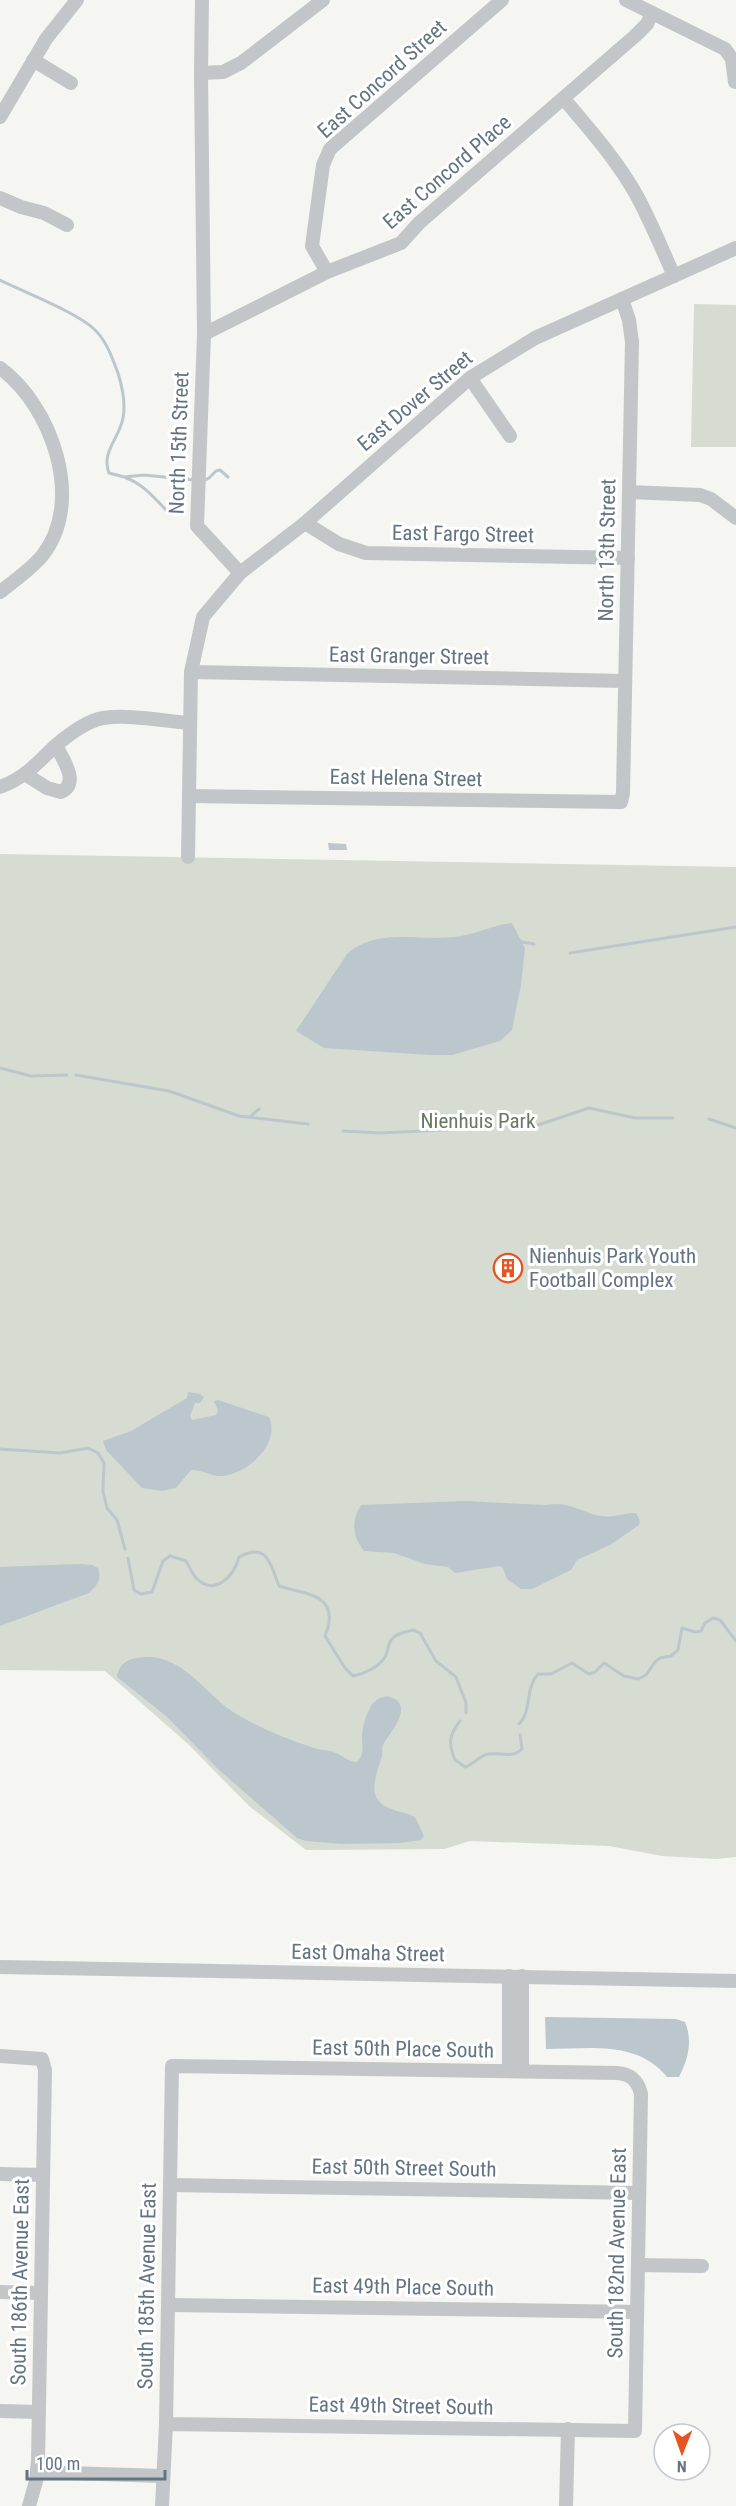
<svg xmlns="http://www.w3.org/2000/svg" width="736" height="2506" font-family="'Roboto Condensed',sans-serif">
	<style>
		.green { fill: #d6dcd2 }
		.water { fill: #bbc7cc }
		.lines { fill: none; stroke-linecap: round; stroke-linejoin: round }
		.stream { stroke: #bbc7cc; stroke-width: 3 }
		.minor { stroke: #c2c6c9; stroke-width: 14 }
		.labels { text-anchor: middle; dominant-baseline: central; stroke-width: 6; stroke-linejoin: round; paint-order: stroke }
		.street-label { font-size: 21px; fill: #637483; stroke: #fff }
		.park-label { font-size: 21px; fill: #667a62; stroke: #fff }
		.poi-label { font-size: 21px; fill: #637483; stroke: #fff; text-anchor: start }
	</style>
	<rect width="100%" height="100%" fill="#f5f5f1"/>
	<g class="green">
		<path d="M 694,304 L 736,305 L 736,447 L 691,447 Z"/>
		<path d="M 0,854 L 736,867 L 736,1857 L 716,1859 L 662,1856 L 609,1846 L 470,1841 L 444,1849 L 306,1850 L 249,1806 L 188,1744 L 105,1671 L 0,1670 Z"/>
	</g>
	<g class="water">
		<path d="M 328,843 L 346,844 L 347,850 L 329,850 Z"/>
		<path d="M 512,923 L 525,948 L 521,985 L 512,1030 L 500,1041 L 452,1055 L 430,1055 L 324,1048 L 296,1031 L 347,954 C 379,926 423,943 461,936 C 479,933 494,925 512,923 Z"/>
		<path d="M 188,1392 L 200,1394 L 204,1397 L 200,1403 L 195,1403 L 190,1416 L 192,1420 L 216,1415 L 218,1410 L 214,1401 L 218,1400 L 269,1417 C 281,1444 248,1473 223,1476 C 212,1477 202,1469 191,1470 L 176,1488 L 162,1491 L 142,1488 L 106,1450 L 103,1441 L 131,1431 L 187,1398 Z"/>
		<path d="M 466,1501 L 545,1505 C 572,1501 578,1512 602,1516 C 613,1518 624,1513 636,1513 L 640,1521 L 639,1525 L 610,1545 L 577,1560 L 571,1570 L 532,1589 L 521,1589 L 507,1579 L 503,1568 L 499,1566 L 455,1573 L 448,1567 L 425,1564 L 394,1553 L 364,1551 C 352,1536 351,1521 361,1505 Z"/>
		<path d="M 79,1564 L 92,1565 L 98,1568 C 102,1580 97,1585 89,1593 L 0,1626 L 0,1567 Z"/>
		<path d="M 152,1657 C 189,1661 208,1698 238,1715 C 262,1729 288,1739 314,1748 C 321,1750 330,1750 336,1753 C 344,1756 348,1762 357,1762 C 365,1754 362,1747 362,1737 C 362,1727 366,1715 371,1706 C 375,1700 383,1695 390,1697 C 415,1704 391,1732 384,1743 C 381,1747 383,1751 382,1756 C 379,1767 369,1789 378,1800 C 386,1811 404,1811 415,1817 L 424,1836 L 421,1840 L 400,1843 L 342,1844 L 306,1841 L 297,1838 L 218,1769 L 166,1716 L 117,1677 C 120,1658 136,1657 152,1657 Z"/>
		<path d="M 545,2017 L 676,2019 L 685,2022 C 693,2042 688,2059 679,2077 L 667,2077 C 637,2040 589,2049 546,2049 Z"/>
	</g>
	<g class="lines">
		<g class="stream">
			<path d="M 0,280 C 24,292 76,312 94,329 C 106,340 112,357 118,373 C 122,386 126,403 123,418 C 119,439 101,452 109,473 L 124,477 L 144,475 L 194,480"/>
			<path d="M 126,478 C 144,484 157,501 170,514"/>
			<path d="M 203,481 L 209,478 L 216,471 L 220,470 L 228,477"/>
			<path d="M 522,942 L 534,944"/>
			<path d="M 570,953 L 736,927"/>
			<path d="M 0,1068 L 31,1076 L 67,1075"/>
			<path d="M 76,1075 L 169,1091 L 239,1116 L 308,1124"/>
			<path d="M 251,1116 L 259,1109"/>
			<path d="M 709,1119 L 736,1128"/>
			<path d="M 535,1126 L 589,1108 L 635,1118 L 673,1118"/>
			<path d="M 343,1131 L 380,1133 L 486,1128"/>
			<path d="M 0,1449 L 60,1453 L 88,1448 L 98,1453 L 104,1463 L 103,1491 L 107,1508 L 117,1520 L 125,1549"/>
			<path d="M 128,1558 L 134,1590 L 141,1594 L 152,1592 L 163,1561 L 170,1556 L 186,1561 C 189,1566 192,1573 196,1578 C 215,1597 234,1576 239,1557 C 268,1541 271,1566 279,1586 C 298,1593 333,1592 329,1622 C 329,1627 326,1632 325,1636 L 345,1668 L 353,1676 C 364,1674 379,1667 385,1657 C 388,1652 388,1644 391,1640 C 396,1633 406,1632 413,1630 L 420,1633 L 436,1661 L 456,1677 L 466,1703 L 466,1713"/>
			<path d="M 460,1721 C 449,1735 448,1744 455,1760 L 465,1767 C 474,1764 479,1756 488,1754 C 500,1752 512,1759 522,1749 L 520,1735"/>
			<path d="M 519,1724 C 532,1711 525,1688 538,1674 L 551,1674 L 572,1663 L 589,1674 L 595,1672 L 604,1663 L 624,1676 L 638,1679 L 646,1675 L 655,1662 L 660,1658 L 671,1656 L 678,1650 L 682,1628 L 695,1632 L 701,1631 L 705,1623 L 713,1618 L 720,1620 L 736,1641"/>
		</g>
		<g class="minor">
			<path d="M 202,0 L 201,73 L 204,334 L 197,526 L 240,573"/>
			<path d="M 626,0 L 725,49 L 732,59 L 735,82"/>
			<path d="M 33,60 L 71,83"/>
			<path d="M 201,73 L 223,72 L 241,63 L 323,0"/>
			<path d="M 564,99 C 590,130 617,160 637,196 C 651,222 662,249 674,276"/>
			<path d="M 0,117 L 46,39 L 77,0"/>
			<path d="M 0,198 L 21,207 L 44,213 L 67,225"/>
			<path d="M 327,272 L 312,246 L 323,165 L 330,149 L 502,0"/>
			<path d="M 204,334 L 327,272 L 401,243 L 419,223 L 635,36 L 647,24 L 652,13"/>
			<path d="M 0,368 C 51,405 86,501 42,556 C 30,570 14,581 0,592"/>
			<path d="M 470,378 L 510,436"/>
			<path d="M 629,492 L 700,495 L 711,499 L 736,518"/>
			<path d="M 305,523 L 339,544 L 366,553 L 628,558"/>
			<path d="M 191,672 L 625,681"/>
			<path d="M 25,774 L 47,788 L 61,792 C 80,783 63,759 56,746"/>
			<path d="M 0,787 C 23,779 38,763 55,746 C 68,735 86,721 103,718 C 130,714 163,721 190,723"/>
			<path d="M 189,796 L 621,802 L 623,793 L 632,342 L 629,320 L 622,299"/>
			<path d="M 188,857 L 191,672 L 203,617 L 240,573 L 305,523 L 470,378 L 535,338 L 736,248"/>
			<path d="M 0,1967 L 736,1981"/>
			<path d="M 0,2056 L 42,2059 L 45,2070 L 38,2461 L 36,2481 L 29,2506"/>
			<path d="M 509,2071 L 509,1976"/>
			<path d="M 522,2071 L 522,1976"/>
			<path d="M 0,2174 L 43,2175"/>
			<path d="M 170,2185 L 638,2193"/>
			<path d="M 638,2265 L 702,2266"/>
			<path d="M 0,2292 L 41,2293"/>
			<path d="M 168,2305 L 637,2312"/>
			<path d="M 0,2411 L 39,2412"/>
			<path d="M 37,2472 L 162,2476"/>
			<path d="M 162,2506 L 166,2424 L 172,2066 L 617,2073 C 631,2074 638,2081 641,2094 L 635,2431 L 166,2424"/>
			<path d="M 566,2506 L 568,2429"/>
		</g>
	</g>
	<defs>
		<g id="building-ring" transform="scale(1.5)"><circle r="9.5" fill="#fff" stroke="#e75420" stroke-width="1.5"/><path d="M-4-6H4V6H1V3H-1V6H-4ZM-2.5-4.3h1.7v1.8h-1.7ZM.8-4.3h1.7v1.8H.8ZM-2.5-1h1.7V.8h-1.7ZM.8-1h1.7V.8H.8Z" fill="#e75420"/></g>
	</defs>
	<g fill-rule="evenodd">
		<use href="#building-ring" x="508" y="1268"/>
	</g>
	<g class="labels">
		<g class="street-label">
			<text transform="translate(382 79) rotate(-42)">East Concord Street</text>
			<text transform="translate(447 172) rotate(-41)">East Concord Place</text>
			<text transform="translate(415 401) rotate(-40)">East Dover Street</text>
			<text transform="translate(179 443) rotate(-88)">North 15th Street</text>
			<text transform="translate(463 534) rotate(1)">East Fargo Street</text>
			<text transform="translate(607 550) rotate(-89)">North 13th Street</text>
			<text transform="translate(409 656) rotate(1)">East Granger Street</text>
			<text transform="translate(406 778) rotate(1)">East Helena Street</text>
			<text transform="translate(368 1953) rotate(1)">East Omaha Street</text>
			<text transform="translate(403 2049) rotate(1)">East 50th Place South</text>
			<text transform="translate(404 2168) rotate(1)">East 50th Street South</text>
			<text transform="translate(617 2253) rotate(-89)">South 182nd Avenue East</text>
			<text transform="translate(20 2282) rotate(-89)">South 186th Avenue East</text>
			<text transform="translate(147 2286) rotate(-89)">South 185th Avenue East</text>
			<text transform="translate(403 2287) rotate(1)">East 49th Place South</text>
			<text transform="translate(401 2406) rotate(1)">East 49th Street South</text>
		</g>
		<g class="park-label">
			<text x="478" y="1121">Nienhuis Park</text>
		</g>
		<g class="poi-label">
			<text x="529" y="1256">Nienhuis Park Youth<tspan x="529" dy="24">Football Complex</tspan></text>
		</g>
	</g>
	<g transform="translate(682 2452) rotate(181)"><circle r="28" fill="#ffffff" stroke="#c1c7cd" stroke-width="1.5"/>
	<path d="M0-4.5L10 22L0 15L-10 22Z" fill="#e75420"/>
	<text y="-9" font-size="16" font-weight="bold" text-anchor="middle" fill="#637483">N</text>
	</g>
	<path d="M27 2470v9h138v-9" fill="none" stroke="#637483" stroke-width="3"/>
	<text x="36" y="2470" font-size="18" fill="#637483" stroke="#ffffff" stroke-width="4.5" paint-order="stroke">100 m</text>
</svg>
